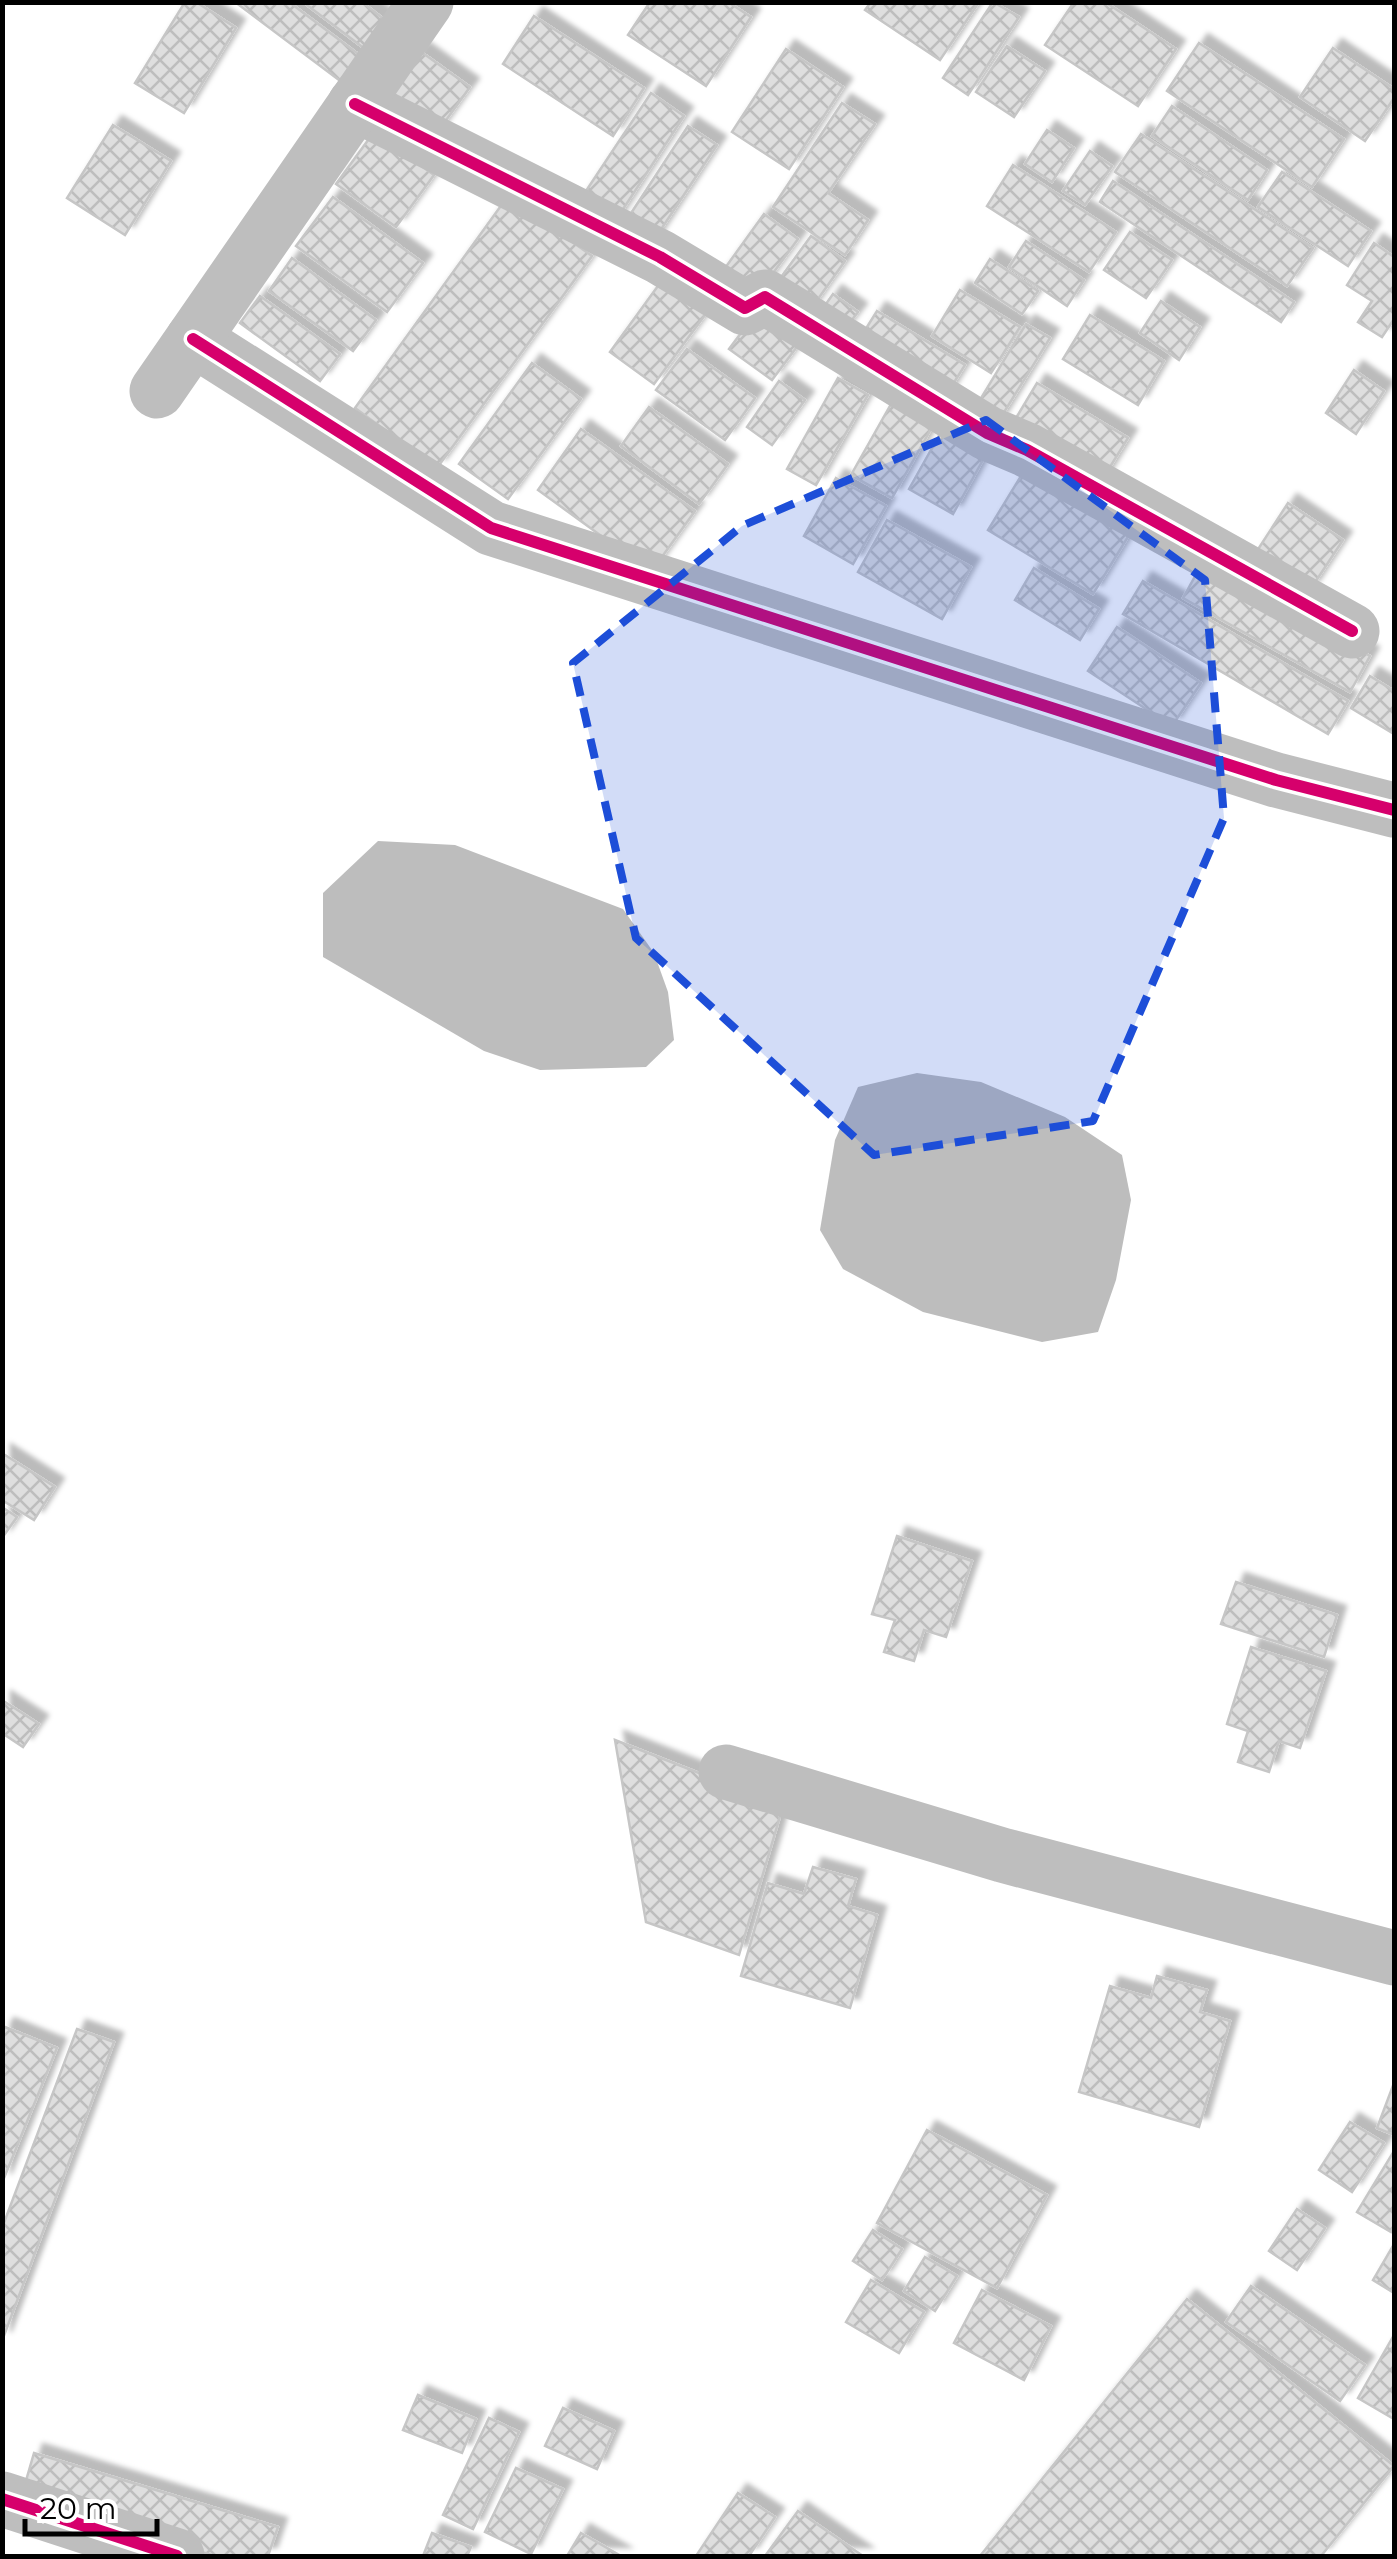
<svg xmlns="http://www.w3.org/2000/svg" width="1397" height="2559" font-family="Montserrat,sans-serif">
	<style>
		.water { fill: #bdbdbd }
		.building { fill: url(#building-cross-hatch); stroke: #c6c6c6; stroke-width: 2.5; filter: url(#shadow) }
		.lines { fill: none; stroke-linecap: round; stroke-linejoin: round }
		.minor { stroke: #bebebe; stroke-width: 55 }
		.cycleway-casing { stroke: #fff; stroke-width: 19 }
		.cycleway { stroke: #d6006c; stroke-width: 12 }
		.marked { fill: #1d4ed8; fill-opacity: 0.2; stroke: #1d4ed8; stroke-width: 8; stroke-dasharray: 20 12; stroke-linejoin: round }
	</style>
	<defs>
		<pattern id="building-cross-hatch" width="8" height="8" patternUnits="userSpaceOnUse" patternTransform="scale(2.5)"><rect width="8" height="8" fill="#dedede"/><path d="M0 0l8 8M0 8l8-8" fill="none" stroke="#bdbdbd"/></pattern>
		<filter id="shadow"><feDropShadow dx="9" dy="-9" stdDeviation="2.5" flood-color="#0004"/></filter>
	</defs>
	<rect width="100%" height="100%" fill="#fff"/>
	<g class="water">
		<path d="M 378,841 L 455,845 L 623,909 L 654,953 L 668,992 L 674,1040 L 646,1067 L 540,1070 L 484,1051 L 323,957 L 323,893 Z"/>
		<path d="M 917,1073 L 981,1082 L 1065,1117 L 1122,1155 L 1131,1200 L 1116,1280 L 1098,1332 L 1042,1342 L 923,1312 L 843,1269 L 820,1230 L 835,1140 L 858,1087 Z"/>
	</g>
	<g class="building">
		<path d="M 185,2 L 196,2 L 236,28 L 184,113 L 135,83 Z"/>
		<path d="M 235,2 L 289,2 L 366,60 L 347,86 Z"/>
		<path d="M 303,2 L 362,2 L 386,21 L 365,49 Z"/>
		<path d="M 650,2 L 728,2 L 751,17 L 706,86 L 628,35 Z"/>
		<path d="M 871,2 L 979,2 L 940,60 L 865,10 Z"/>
		<path d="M 993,2 L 1019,17 L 968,95 L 943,78 Z"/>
		<path d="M 1074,2 L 1105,2 L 1176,49 L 1138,106 L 1045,45 Z"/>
		<path d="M 534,16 L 644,88 L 613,136 L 503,64 Z"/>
		<path d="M 1199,43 L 1344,139 L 1312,187 L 1167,91 Z"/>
		<path d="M 1007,46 L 1045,71 L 1014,117 L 976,92 Z"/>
		<path d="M 1333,48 L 1394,89 L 1394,98 L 1365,141 L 1300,97 Z"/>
		<path d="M 786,49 L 843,87 L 789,169 L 732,132 Z"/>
		<path d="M 420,51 L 470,87 L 436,134 L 386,98 Z"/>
		<path d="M 651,93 L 684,116 L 614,223 L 580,200 Z"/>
		<path d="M 842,103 L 875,124 L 828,193 L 868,220 L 845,255 L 773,207 Z"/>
		<path d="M 1172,106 L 1267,170 L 1248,200 L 1152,136 Z"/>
		<path d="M 113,125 L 171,161 L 125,235 L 67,198 Z"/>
		<path d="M 688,126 L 717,145 L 652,243 L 624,224 Z"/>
		<path d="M 1047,130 L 1074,148 L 1052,182 L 1025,164 Z"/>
		<path d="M 374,132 L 434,175 L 396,227 L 336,184 Z"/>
		<path d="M 1141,134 L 1313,248 L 1287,286 L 1115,172 Z"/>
		<path d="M 1090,151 L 1112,166 L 1085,205 L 1063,191 Z"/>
		<path d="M 1013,165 L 1116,232 L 1089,272 L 987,206 Z"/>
		<path d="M 1282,172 L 1371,231 L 1348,266 L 1258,207 Z"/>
		<path d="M 1113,181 L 1294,302 L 1281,322 L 1100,202 Z"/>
		<path d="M 508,196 L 592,256 L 437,468 L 355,408 Z"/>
		<path d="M 333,197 L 423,263 L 387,312 L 296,246 Z"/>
		<path d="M 764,214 L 798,239 L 754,299 L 720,275 Z"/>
		<path d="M 1130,232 L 1172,260 L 1146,298 L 1104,270 Z"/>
		<path d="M 811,236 L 845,261 L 803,320 L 768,295 Z"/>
		<path d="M 1026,241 L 1084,280 L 1067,306 L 1009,267 Z"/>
		<path d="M 1374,243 L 1394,257 L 1394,319 L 1382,337 L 1358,322 L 1372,301 L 1347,285 Z"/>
		<path d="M 292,258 L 376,320 L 353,351 L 269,291 Z"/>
		<path d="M 990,259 L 1038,291 L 1022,314 L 975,283 Z"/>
		<path d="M 671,268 L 716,300 L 654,384 L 610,352 Z"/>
		<path d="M 960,290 L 1020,327 L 991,373 L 932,336 Z"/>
		<path d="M 833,294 L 858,312 L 838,338 L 814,321 Z"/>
		<path d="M 260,296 L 340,354 L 320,381 L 240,323 Z"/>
		<path d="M 765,301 L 808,332 L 772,380 L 729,349 Z"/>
		<path d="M 1161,301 L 1200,327 L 1179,360 L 1140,333 Z"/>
		<path d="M 877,311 L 965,365 L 943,400 L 855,346 Z"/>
		<path d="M 1090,315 L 1164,361 L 1138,405 L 1063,359 Z"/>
		<path d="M 1026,324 L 1050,338 L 998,422 L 975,408 Z"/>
		<path d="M 687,349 L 755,398 L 725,440 L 656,390 Z"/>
		<path d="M 532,363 L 581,399 L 508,499 L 459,464 Z"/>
		<path d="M 1354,370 L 1384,391 L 1356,434 L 1326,413 Z"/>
		<path d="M 838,378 L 868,395 L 816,485 L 787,469 Z"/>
		<path d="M 779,381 L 805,400 L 772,445 L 747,427 Z"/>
		<path d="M 1037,383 L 1128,438 L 1100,483 L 1010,428 Z"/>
		<path d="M 899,390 L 940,413 L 892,498 L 851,475 Z"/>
		<path d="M 649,407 L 728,464 L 699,504 L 621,446 Z"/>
		<path d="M 945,425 L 989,449 L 953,514 L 909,489 Z"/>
		<path d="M 581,429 L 695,511 L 651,572 L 538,490 Z"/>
		<path d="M 1032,458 L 1137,522 L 1093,594 L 988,530 Z"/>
		<path d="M 836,478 L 886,506 L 853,564 L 804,536 Z"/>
		<path d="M 1288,503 L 1343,540 L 1310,590 L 1255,554 Z"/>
		<path d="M 887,520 L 971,567 L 942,619 L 858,572 Z"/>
		<path d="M 1203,562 L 1370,656 L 1350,692 L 1183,598 Z"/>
		<path d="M 1034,568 L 1099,609 L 1080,640 L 1015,600 Z"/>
		<path d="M 1143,581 L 1348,701 L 1328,734 L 1123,614 Z"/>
		<path d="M 1117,627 L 1201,683 L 1172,726 L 1088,671 Z"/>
		<path d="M 1370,676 L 1394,691 L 1394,734 L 1351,708 Z"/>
		<path d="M 2,1453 L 55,1487 L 34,1520 L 2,1500 Z"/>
		<path d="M 2,1507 L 17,1517 L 2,1538 Z"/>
		<path d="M 897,1536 L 972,1561 L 946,1637 L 924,1630 L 914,1661 L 884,1652 L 895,1620 L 872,1614 Z"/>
		<path d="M 1236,1582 L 1337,1615 L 1324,1657 L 1221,1624 Z"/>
		<path d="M 1251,1647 L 1326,1671 L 1300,1748 L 1279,1741 L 1269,1772 L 1238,1762 L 1248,1731 L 1227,1724 Z"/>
		<path d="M 2,1700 L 39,1724 L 23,1747 L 2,1733 Z"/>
		<path d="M 615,1740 L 783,1806 L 739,1955 L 646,1922 Z"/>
		<path d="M 813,1867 L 856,1879 L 848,1906 L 877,1915 L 850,2008 L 741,1976 L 768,1883 L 804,1894 Z"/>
		<path d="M 1157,1976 L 1207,1990 L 1200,2012 L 1230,2021 L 1199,2127 L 1079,2092 L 1110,1986 L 1151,1998 Z"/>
		<path d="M 5,2027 L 57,2048 L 2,2183 L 2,2033 Z"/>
		<path d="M 77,2029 L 114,2042 L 2,2341 L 2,2228 Z"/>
		<path d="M 1394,2083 L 1394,2135 L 1377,2128 Z"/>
		<path d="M 1350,2122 L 1384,2143 L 1352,2192 L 1319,2170 Z"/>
		<path d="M 927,2130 L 1047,2195 L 997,2288 L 877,2223 Z"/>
		<path d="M 1394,2151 L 1394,2227 L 1391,2232 L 1357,2212 Z"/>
		<path d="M 1297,2209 L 1325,2228 L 1297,2270 L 1269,2251 Z"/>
		<path d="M 873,2230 L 902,2249 L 882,2280 L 853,2261 Z"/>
		<path d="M 1394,2244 L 1394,2293 L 1373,2280 Z"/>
		<path d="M 925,2257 L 957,2276 L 935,2311 L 904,2291 Z"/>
		<path d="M 871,2280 L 924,2312 L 899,2353 L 846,2322 Z"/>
		<path d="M 1251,2286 L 1365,2365 L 1340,2401 L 1226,2322 Z"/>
		<path d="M 982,2290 L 1051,2326 L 1024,2380 L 954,2343 Z"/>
		<path d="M 1187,2299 L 1394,2466 L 1321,2556 L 980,2556 Z"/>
		<path d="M 1394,2335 L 1394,2419 L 1358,2398 Z"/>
		<path d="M 418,2395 L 476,2419 L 462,2453 L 403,2430 Z"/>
		<path d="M 563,2408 L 614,2431 L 597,2469 L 545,2446 Z"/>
		<path d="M 489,2418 L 519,2432 L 473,2529 L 443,2515 Z"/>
		<path d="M 34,2453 L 278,2527 L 268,2556 L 215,2556 L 21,2498 Z"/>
		<path d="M 516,2468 L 563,2489 L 531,2554 L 485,2532 Z"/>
		<path d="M 738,2493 L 775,2517 L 749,2556 L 696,2556 Z"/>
		<path d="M 798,2511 L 863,2556 L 765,2556 Z"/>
		<path d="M 432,2533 L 471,2547 L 467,2556 L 423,2556 Z"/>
		<path d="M 581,2533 L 621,2556 L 567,2556 Z"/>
	</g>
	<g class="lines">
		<g class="minor">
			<path d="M 355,104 L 660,257 L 745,308 L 765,297 L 987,433 L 1027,450 L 1352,631"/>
			<path d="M 193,339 L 491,528 L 1276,780 L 1394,810"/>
			<path d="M 157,391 L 426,2"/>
			<path d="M 726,1772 L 1002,1855 L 1394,1958"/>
			<path d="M 2,2499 L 177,2556"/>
		</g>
		<g class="cycleway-casing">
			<g id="cycleway">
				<path d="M 355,104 L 660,257 L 745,308 L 765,297 L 987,433 L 1027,450 L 1352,631"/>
				<path d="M 193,339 L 491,528 L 1276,780 L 1394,810"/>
				<path d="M 2,2499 L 177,2556"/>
			</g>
		</g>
		<use href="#cycleway" class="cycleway"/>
	</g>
	<path class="marked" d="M 986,420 L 1205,580 L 1224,818 L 1093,1121 L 874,1155 L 636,938 L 573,663 L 742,526 Z"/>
	<rect width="1397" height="2559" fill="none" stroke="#000000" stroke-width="10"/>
	<path d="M25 2519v15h132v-15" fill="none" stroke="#000000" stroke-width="5"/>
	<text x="40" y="2519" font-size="30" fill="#000000" stroke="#ffffff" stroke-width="8" paint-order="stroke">20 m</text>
</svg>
